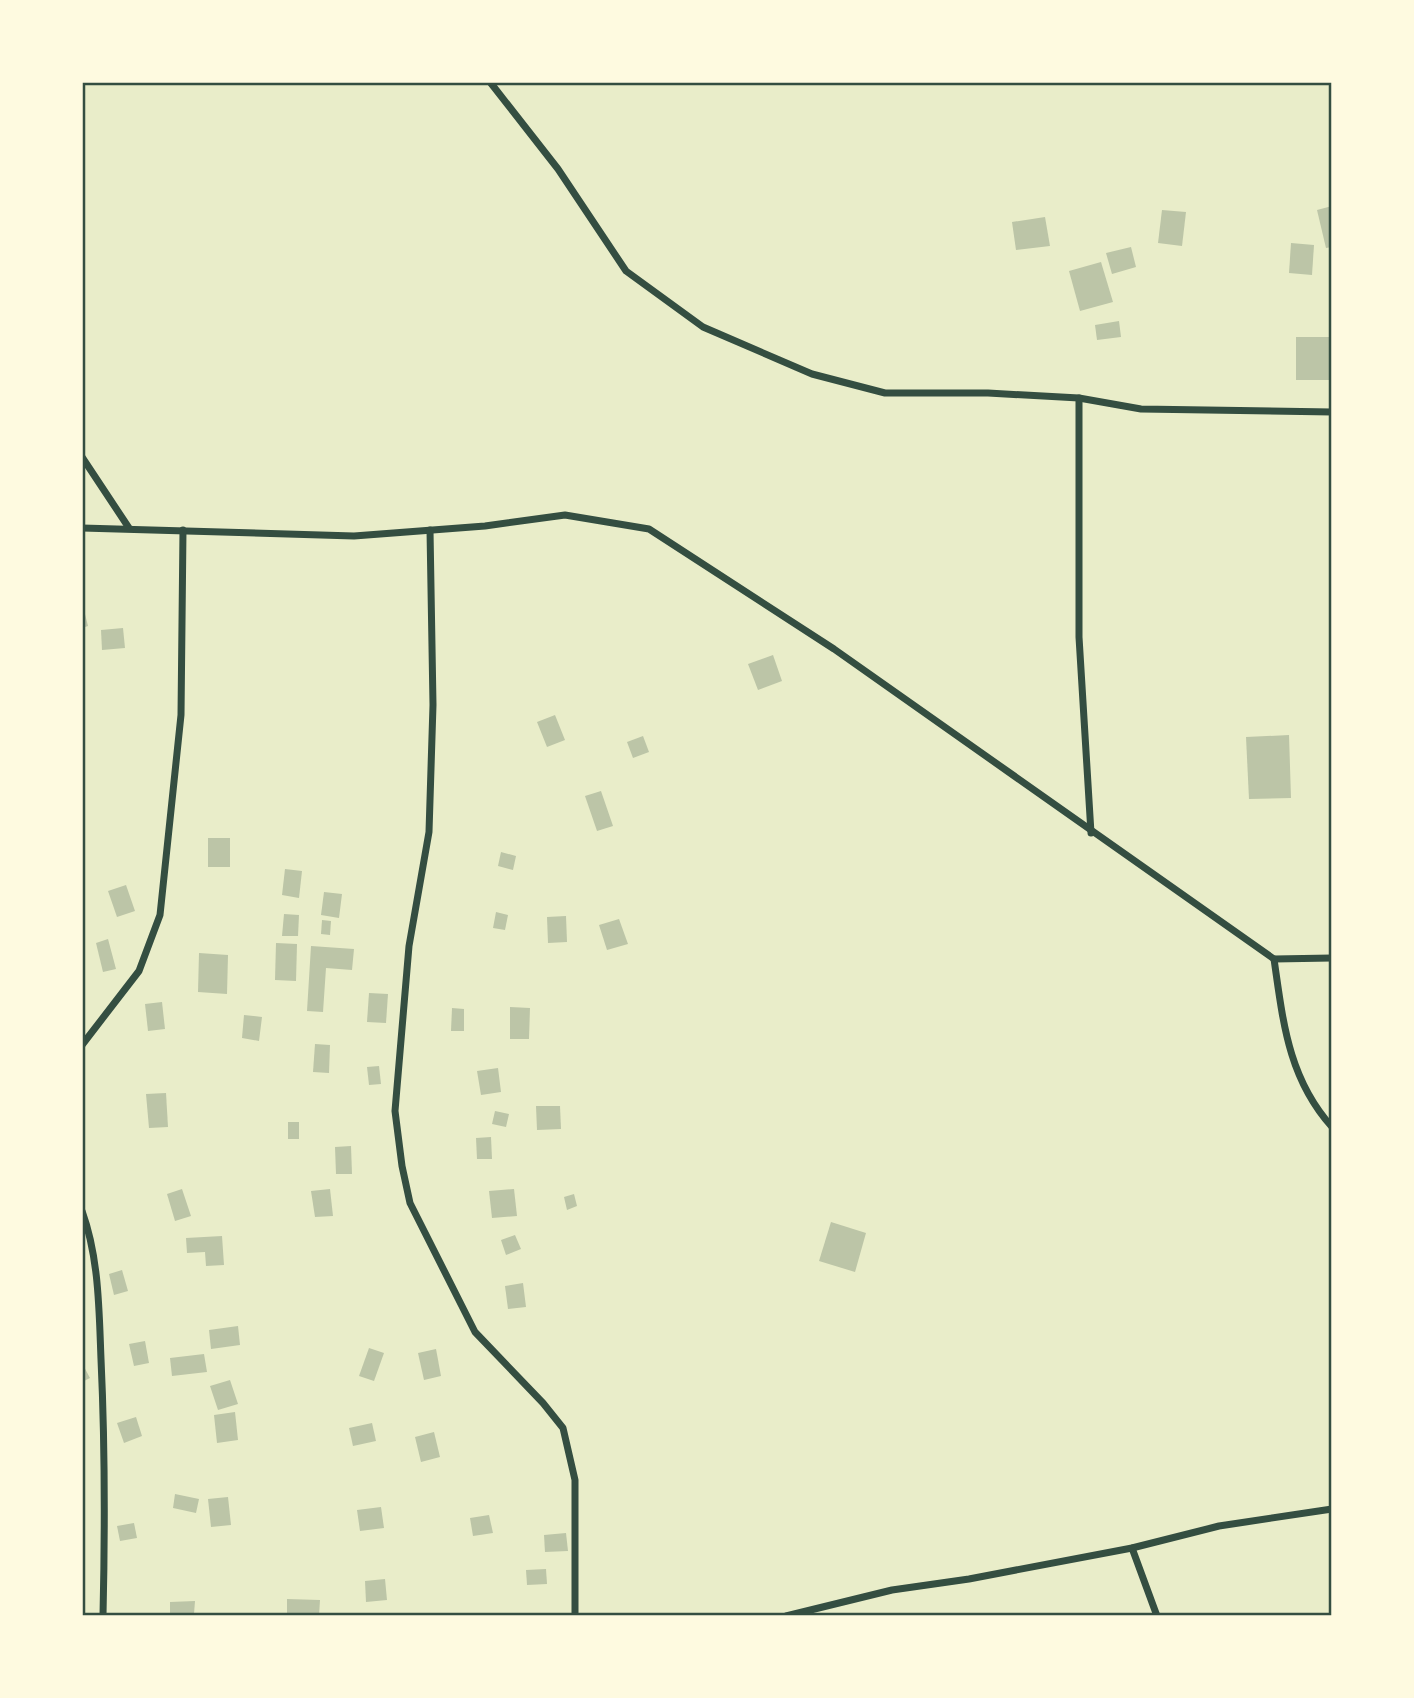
<svg xmlns="http://www.w3.org/2000/svg" width="1414" height="1698" font-family="Bitter,serif">
	<style>
		.building { fill: #bcc5a7 }
		.lines { fill: none; stroke-linecap: round; stroke-linejoin: round }
		.minor { stroke: #344e41; stroke-width: 7 }
		.neatline { fill: none; stroke: #344e41; stroke-width: 2.5 }
	</style>
	<rect width="100%" height="100%" fill="#e9edc9"/>
	<g class="building">
		<path d="M 1332,206 L 1332,247 L 1326,248 L 1317,210 Z"/>
		<path d="M 1162,210 L 1186,212 L 1182,246 L 1158,243 Z"/>
		<path d="M 1045,217 L 1050,246 L 1016,250 L 1012,222 Z"/>
		<path d="M 1291,243 L 1314,245 L 1312,275 L 1289,273 Z"/>
		<path d="M 1131,247 L 1136,267 L 1112,274 L 1106,253 Z"/>
		<path d="M 1101,262 L 1113,302 L 1080,311 L 1069,271 Z"/>
		<path d="M 1119,321 L 1121,337 L 1097,340 L 1095,325 Z"/>
		<rect x="1296" y="337" width="36" height="43"/>
		<path d="M 85,614 L 88,626 L 82,628 L 82,615 Z"/>
		<path d="M 123,628 L 125,648 L 102,650 L 101,630 Z"/>
		<path d="M 773,655 L 782,681 L 758,690 L 748,664 Z"/>
		<path d="M 555,715 L 565,740 L 547,747 L 537,722 Z"/>
		<path d="M 1289,735 L 1291,798 L 1249,799 L 1246,737 Z"/>
		<path d="M 643,736 L 649,752 L 633,758 L 627,742 Z"/>
		<path d="M 601,791 L 613,826 L 597,831 L 585,796 Z"/>
		<rect x="208" y="838" width="22" height="29"/>
		<path d="M 501,852 L 516,856 L 513,870 L 498,866 Z"/>
		<path d="M 285,869 L 302,871 L 299,898 L 282,895 Z"/>
		<path d="M 126,885 L 135,911 L 117,917 L 108,891 Z"/>
		<path d="M 324,892 L 342,894 L 339,918 L 321,915 Z"/>
		<path d="M 496,912 L 508,915 L 505,930 L 493,928 Z"/>
		<path d="M 284,914 L 299,915 L 298,936 L 282,936 Z"/>
		<path d="M 566,916 L 567,942 L 548,943 L 547,917 Z"/>
		<path d="M 619,919 L 628,944 L 607,950 L 599,925 Z"/>
		<path d="M 322,920 L 331,921 L 330,935 L 321,934 Z"/>
		<path d="M 108,939 L 116,969 L 103,972 L 96,943 Z"/>
		<path d="M 276,943 L 297,944 L 296,981 L 275,980 Z"/>
		<path d="M 311,946 L 354,949 L 352,970 L 326,968 L 323,1012 L 307,1011 Z"/>
		<path d="M 199,953 L 228,955 L 227,994 L 198,992 Z"/>
		<path d="M 369,993 L 388,994 L 386,1023 L 367,1022 Z"/>
		<path d="M 162,1002 L 165,1029 L 148,1031 L 145,1004 Z"/>
		<path d="M 510,1007 L 530,1008 L 529,1039 L 510,1039 Z"/>
		<path d="M 452,1008 L 464,1009 L 464,1031 L 451,1031 Z"/>
		<path d="M 244,1015 L 262,1017 L 259,1041 L 242,1038 Z"/>
		<path d="M 315,1044 L 330,1045 L 329,1073 L 313,1072 Z"/>
		<path d="M 379,1066 L 381,1084 L 369,1085 L 367,1067 Z"/>
		<path d="M 498,1068 L 501,1092 L 481,1095 L 477,1071 Z"/>
		<path d="M 166,1093 L 168,1127 L 149,1128 L 146,1094 Z"/>
		<path d="M 536,1106 L 560,1106 L 561,1129 L 537,1130 Z"/>
		<path d="M 495,1111 L 509,1114 L 506,1127 L 492,1124 Z"/>
		<rect x="288" y="1122" width="11" height="17"/>
		<path d="M 491,1137 L 492,1159 L 477,1159 L 476,1138 Z"/>
		<path d="M 351,1146 L 352,1174 L 336,1174 L 335,1147 Z"/>
		<path d="M 182,1189 L 191,1216 L 175,1221 L 167,1194 Z"/>
		<path d="M 330,1189 L 333,1216 L 315,1217 L 311,1191 Z"/>
		<path d="M 514,1189 L 517,1216 L 492,1218 L 489,1191 Z"/>
		<path d="M 574,1194 L 577,1206 L 567,1210 L 564,1197 Z"/>
		<path d="M 831,1222 L 866,1233 L 855,1272 L 819,1261 Z"/>
		<path d="M 515,1235 L 521,1249 L 506,1255 L 501,1240 Z"/>
		<path d="M 222,1236 L 224,1265 L 206,1266 L 205,1252 L 187,1253 L 186,1238 Z"/>
		<path d="M 122,1270 L 128,1291 L 114,1295 L 109,1274 Z"/>
		<path d="M 523,1283 L 526,1307 L 508,1309 L 505,1286 Z"/>
		<path d="M 238,1326 L 240,1345 L 211,1349 L 209,1330 Z"/>
		<path d="M 145,1341 L 149,1363 L 134,1366 L 129,1344 Z"/>
		<path d="M 369,1348 L 384,1353 L 374,1381 L 359,1376 Z"/>
		<path d="M 436,1349 L 441,1376 L 424,1380 L 418,1353 Z"/>
		<path d="M 204,1354 L 207,1372 L 172,1376 L 170,1358 Z"/>
		<path d="M 82,1363 L 90,1378 L 82,1382 Z"/>
		<path d="M 230,1380 L 238,1404 L 218,1410 L 210,1386 Z"/>
		<path d="M 235,1412 L 238,1440 L 217,1443 L 214,1415 Z"/>
		<path d="M 136,1417 L 142,1436 L 124,1443 L 117,1423 Z"/>
		<path d="M 372,1423 L 376,1441 L 353,1446 L 349,1428 Z"/>
		<path d="M 434,1432 L 440,1457 L 421,1462 L 415,1437 Z"/>
		<path d="M 175,1494 L 199,1499 L 196,1513 L 173,1508 Z"/>
		<path d="M 228,1497 L 231,1525 L 211,1527 L 208,1499 Z"/>
		<path d="M 381,1507 L 384,1528 L 360,1531 L 357,1510 Z"/>
		<path d="M 489,1515 L 493,1533 L 473,1536 L 470,1518 Z"/>
		<path d="M 134,1523 L 137,1538 L 120,1541 L 117,1526 Z"/>
		<path d="M 566,1533 L 568,1551 L 545,1552 L 544,1535 Z"/>
		<path d="M 546,1569 L 547,1584 L 527,1585 L 526,1570 Z"/>
		<path d="M 385,1579 L 387,1600 L 366,1602 L 365,1581 Z"/>
		<path d="M 287,1599 L 320,1600 L 319,1616 L 287,1616 Z"/>
		<path d="M 195,1601 L 194,1614 L 170,1614 L 170,1602 Z"/>
	</g>
	<g class="lines">
		<g class="minor">
			<path d="M 490,82 L 558,169 L 626,271 L 703,327 L 812,374 L 885,393 L 988,393 L 1079,398 L 1141,409 L 1332,412"/>
			<path d="M 1079,398 L 1079,637 L 1091,833"/>
			<path d="M 82,457 L 129,528"/>
			<path d="M 82,528 L 354,536 L 485,526 L 565,515 L 649,529 L 834,649 L 1274,959 L 1332,958"/>
			<path d="M 430,530 L 433,705 L 429,832 L 409,946 L 395,1111 L 402,1166 L 410,1203 L 475,1332 L 543,1403 L 563,1428 L 575,1480 L 575,1616"/>
			<path d="M 1274,959 C 1283,1021 1288,1078 1332,1127"/>
			<path d="M 82,1045 L 139,971 L 160,915 L 181,715 L 183,530"/>
			<path d="M 82,1211 C 99,1258 99,1309 101,1359 C 105,1445 105,1530 103,1616"/>
			<path d="M 1132,1548 L 1157,1616"/>
			<path d="M 786,1616 L 892,1590 L 969,1579 L 1132,1548 L 1219,1526 L 1332,1509"/>
		</g>
	</g>
	<rect width="1414" height="1698" fill="none" stroke="#fefae0" stroke-width="168"/>
	<rect x="84" y="84" width="1246" height="1530" class="neatline"/>
</svg>
